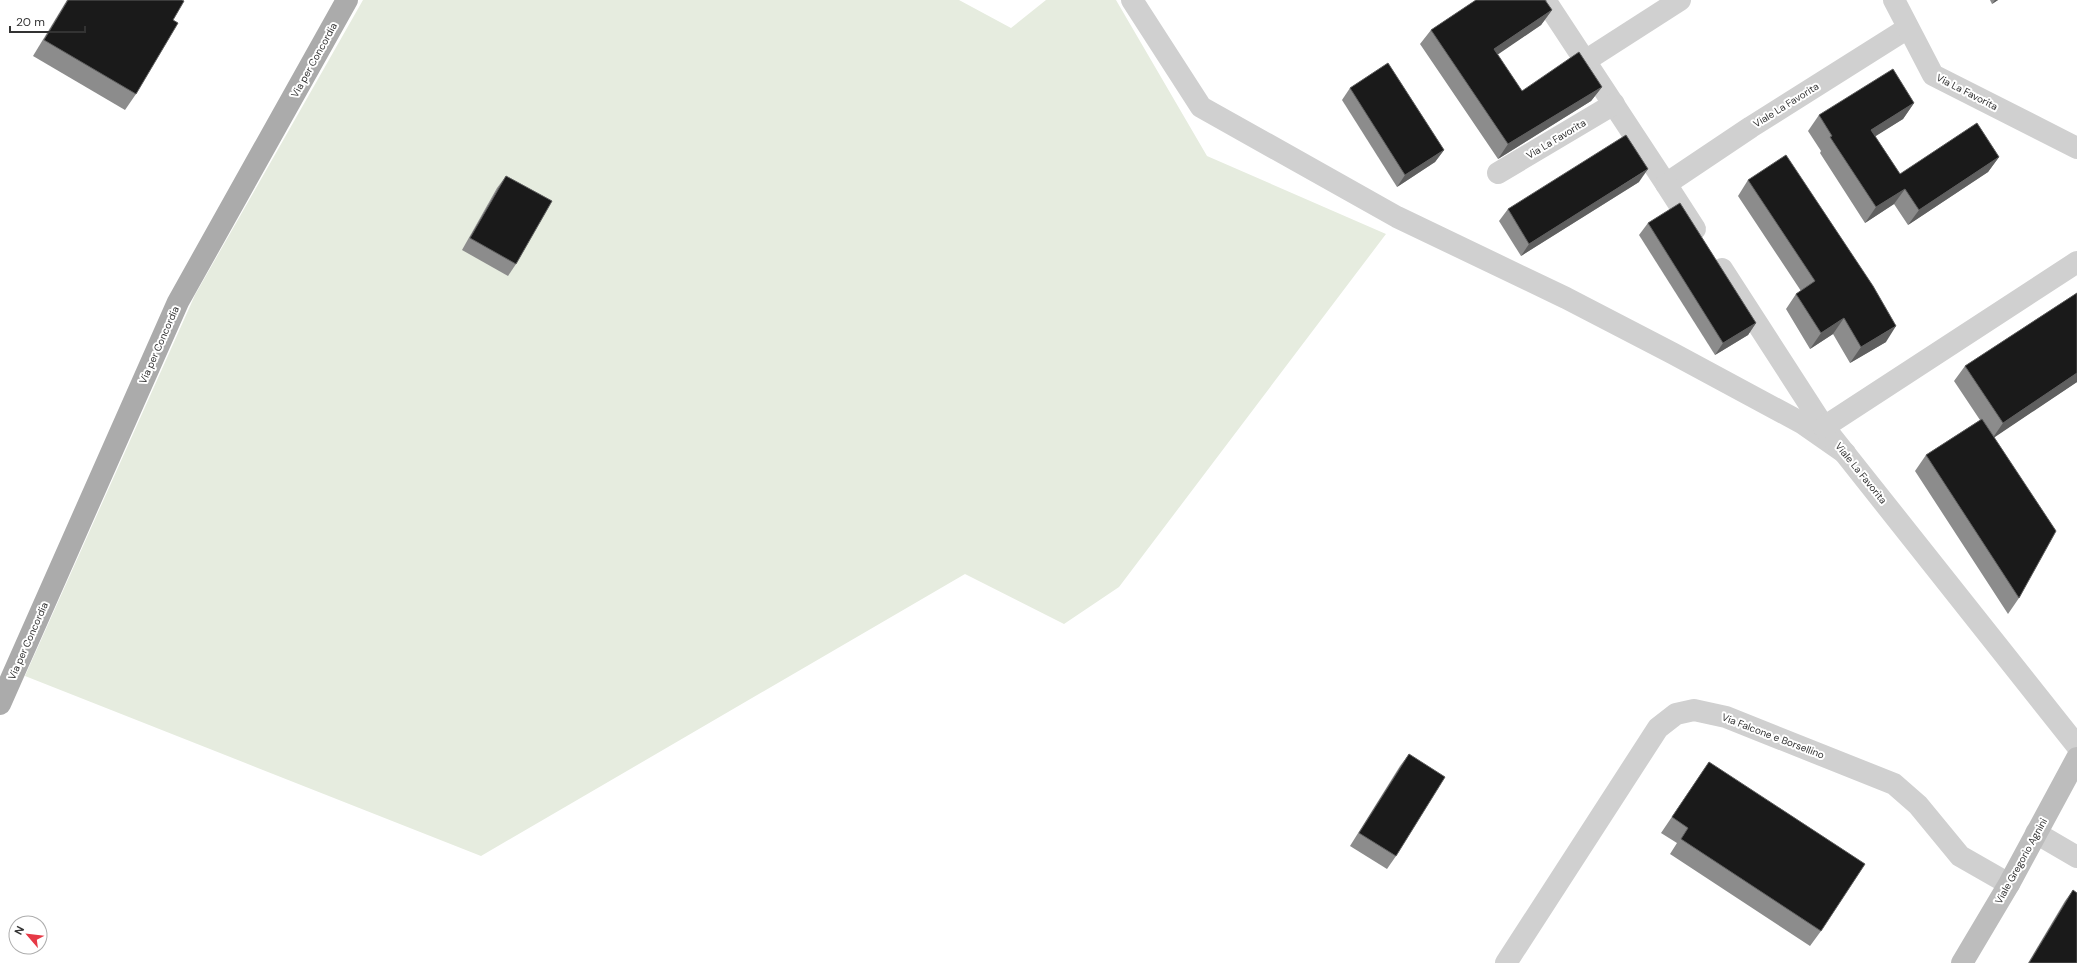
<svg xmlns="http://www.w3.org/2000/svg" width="2077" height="963" font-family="'DM Sans',sans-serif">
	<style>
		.park { fill: #e6ecdf }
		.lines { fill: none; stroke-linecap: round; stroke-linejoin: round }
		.minor { stroke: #d0d0d0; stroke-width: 22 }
		.secondary { stroke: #bdbdbd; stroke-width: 22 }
		.primary { stroke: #ababab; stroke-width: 22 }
		.wall { fill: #8c8c8c }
		.shaded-wall { fill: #5f5f5f }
		.building { fill: #1a1a1a; stroke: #5f5f5f }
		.labels { text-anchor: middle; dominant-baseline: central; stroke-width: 4; stroke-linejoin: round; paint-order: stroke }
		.street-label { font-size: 10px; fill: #333; stroke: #fff }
	</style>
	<rect width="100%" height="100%" fill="#fff"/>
	<path class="park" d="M 363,0 L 959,0 L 1011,28 L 1046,0 L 1116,0 L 1207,156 L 1386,234 L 1119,587 L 1064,624 L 965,574 L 481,856 L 25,676 L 195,295 Z"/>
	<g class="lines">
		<g class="minor">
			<path d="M 1132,0 L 1201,107 L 1397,217 L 1566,298 L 1672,353 L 1802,423 L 1845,453"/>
			<path d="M 1545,0 L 1666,184 L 1751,127 L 1908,28"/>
			<path d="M 1894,0 L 1933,75 L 2077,148"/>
			<path d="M 1585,61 L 1680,0"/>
			<path d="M 1498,173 L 1614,104"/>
			<path d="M 1666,184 L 1695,229"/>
			<path d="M 1722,269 L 1824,427 L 2077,746"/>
			<path d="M 1824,427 L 2077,262"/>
			<path d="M 2036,833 L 2077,857"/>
			<path d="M 1506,963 L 1658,728 L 1676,714 L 1694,710 L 1726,717 L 1894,784 L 1918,805 L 1960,856 L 2009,884"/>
		</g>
		<path class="secondary" d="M 1962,963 L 2009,884 L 2077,758"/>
		<path class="primary" d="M 0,704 L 178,302 L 347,0"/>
	</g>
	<g class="wall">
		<path d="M 67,0 L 182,0 L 136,94 L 125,110 L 33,56 Z"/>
		<path d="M 1476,0 L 1547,0 L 1546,1 L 1552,10 L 1541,25 L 1497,54 L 1522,91 L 1602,87 L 1591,101 L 1498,159 L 1420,44 L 1431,30 Z"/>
		<path d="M 1990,0 L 1998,0 L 1992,4 Z"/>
		<path d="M 1350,88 L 1444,150 L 1435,162 L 1397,187 L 1342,100 Z"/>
		<path d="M 1914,103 L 1903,119 L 1875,136 L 1900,174 L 1999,157 L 1988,172 L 1908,225 L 1894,204 L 1865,223 L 1820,153 L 1821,151 L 1808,131 L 1819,115 Z"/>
		<path d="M 506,176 L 516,264 L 508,276 L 462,250 L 497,188 Z"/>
		<path d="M 1748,180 L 1886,342 L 1850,363 L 1833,334 L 1810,349 L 1786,309 L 1796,294 L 1801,291 L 1738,196 Z"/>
		<path d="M 1639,182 L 1521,256 L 1499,221 L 1508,209 Z"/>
		<path d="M 1648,223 L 1756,323 L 1748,335 L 1715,355 L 1639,235 Z"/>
		<path d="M 2077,293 L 2077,382 L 1994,437 L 2019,598 L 2008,614 L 1915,471 L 1926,455 L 1980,420 L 1954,381 L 1965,366 Z"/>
		<path d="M 1409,754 L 1396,856 L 1387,869 L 1350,846 L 1400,766 Z"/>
		<path d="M 1709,762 L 1821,931 L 1810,946 L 1670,854 L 1677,843 L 1661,833 Z"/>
		<path d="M 2073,890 L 2077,963 L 2028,963 L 2065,901 Z"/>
	</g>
	<g class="shaded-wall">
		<path d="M 1995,0 L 1998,0 L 1992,4 Z"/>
		<path d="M 1552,10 L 1541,25 L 1484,64 L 1494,49 Z"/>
		<path d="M 1602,87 L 1591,101 L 1498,159 L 1508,144 Z"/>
		<path d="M 1914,103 L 1903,119 L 1860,146 L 1871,130 Z"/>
		<path d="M 1444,150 L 1435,162 L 1397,187 L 1405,175 Z"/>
		<path d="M 1999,157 L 1988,172 L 1908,225 L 1919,210 Z"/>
		<path d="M 1648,169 L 1639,182 L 1521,256 L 1529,244 Z"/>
		<path d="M 1905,189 L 1894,204 L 1865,223 L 1876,207 Z"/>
		<path d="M 1844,318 L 1833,334 L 1810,349 L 1821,333 Z"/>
		<path d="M 1756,323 L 1748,335 L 1715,355 L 1723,343 Z"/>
		<path d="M 1896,326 L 1886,342 L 1850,363 L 1861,347 Z"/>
		<path d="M 2077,373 L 2077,382 L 1992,439 L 2003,423 Z"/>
	</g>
	<g class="building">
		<path d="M 68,0 L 182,0 L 184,1 L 173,20 L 178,23 L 136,94 L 44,40 Z"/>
		<path d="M 1476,0 L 1545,0 L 1552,10 L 1494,49 L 1522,91 L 1579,52 L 1602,87 L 1508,144 L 1431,30 Z"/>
		<path d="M 1388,63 L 1444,150 L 1405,175 L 1350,88 Z"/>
		<path d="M 1893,69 L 1914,103 L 1871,130 L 1900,174 L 1977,123 L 1999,157 L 1919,210 L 1905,189 L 1876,207 L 1830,137 L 1832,136 L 1819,115 Z"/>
		<path d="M 1626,135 L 1648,169 L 1529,244 L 1508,209 Z"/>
		<path d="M 1786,155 L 1873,286 L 1896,326 L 1861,347 L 1844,318 L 1821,333 L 1796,294 L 1815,281 L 1748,180 Z"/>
		<path d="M 506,176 L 552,201 L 516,264 L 470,238 Z"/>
		<path d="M 1680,203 L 1756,323 L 1723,343 L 1648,223 Z"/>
		<path d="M 2077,293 L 2077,373 L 2003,423 L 1965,366 Z"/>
		<path d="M 1982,419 L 2056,531 L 2019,598 L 1926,455 Z"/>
		<path d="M 1409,754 L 1445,777 L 1396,856 L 1359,833 Z"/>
		<path d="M 1709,762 L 1865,864 L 1821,931 L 1681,839 L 1688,828 L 1672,817 Z"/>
		<path d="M 2073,890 L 2077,893 L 2077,963 L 2029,963 Z"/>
	</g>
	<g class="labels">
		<g class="street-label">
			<text transform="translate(314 60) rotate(-61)">Via per Concordia</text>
			<text transform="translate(1967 92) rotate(27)">Via La Favorita</text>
			<text transform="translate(1786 105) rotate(-32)">Viale La Favorita</text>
			<text transform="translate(1556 139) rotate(-31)">Via La Favorita</text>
			<text transform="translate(159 345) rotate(-66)">Via per Concordia</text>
			<text transform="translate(1861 473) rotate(51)">Viale La Favorita</text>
			<text transform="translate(28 641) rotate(-66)">Via per Concordia</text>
			<text transform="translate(1773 736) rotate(21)">Via Falcone e Borsellino</text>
			<text transform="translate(2021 861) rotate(-61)">Viale Gregorio Agnini</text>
		</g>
	</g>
	<g transform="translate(28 935) rotate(298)"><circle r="19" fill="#ffffff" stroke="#adadad"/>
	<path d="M0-3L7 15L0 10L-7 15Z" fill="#e63946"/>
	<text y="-6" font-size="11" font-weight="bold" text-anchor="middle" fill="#333333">N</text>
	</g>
	<path d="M10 26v6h75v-6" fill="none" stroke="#333333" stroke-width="2"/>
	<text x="16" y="26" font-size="12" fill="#333333" stroke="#ffffff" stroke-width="3" paint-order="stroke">20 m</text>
</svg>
